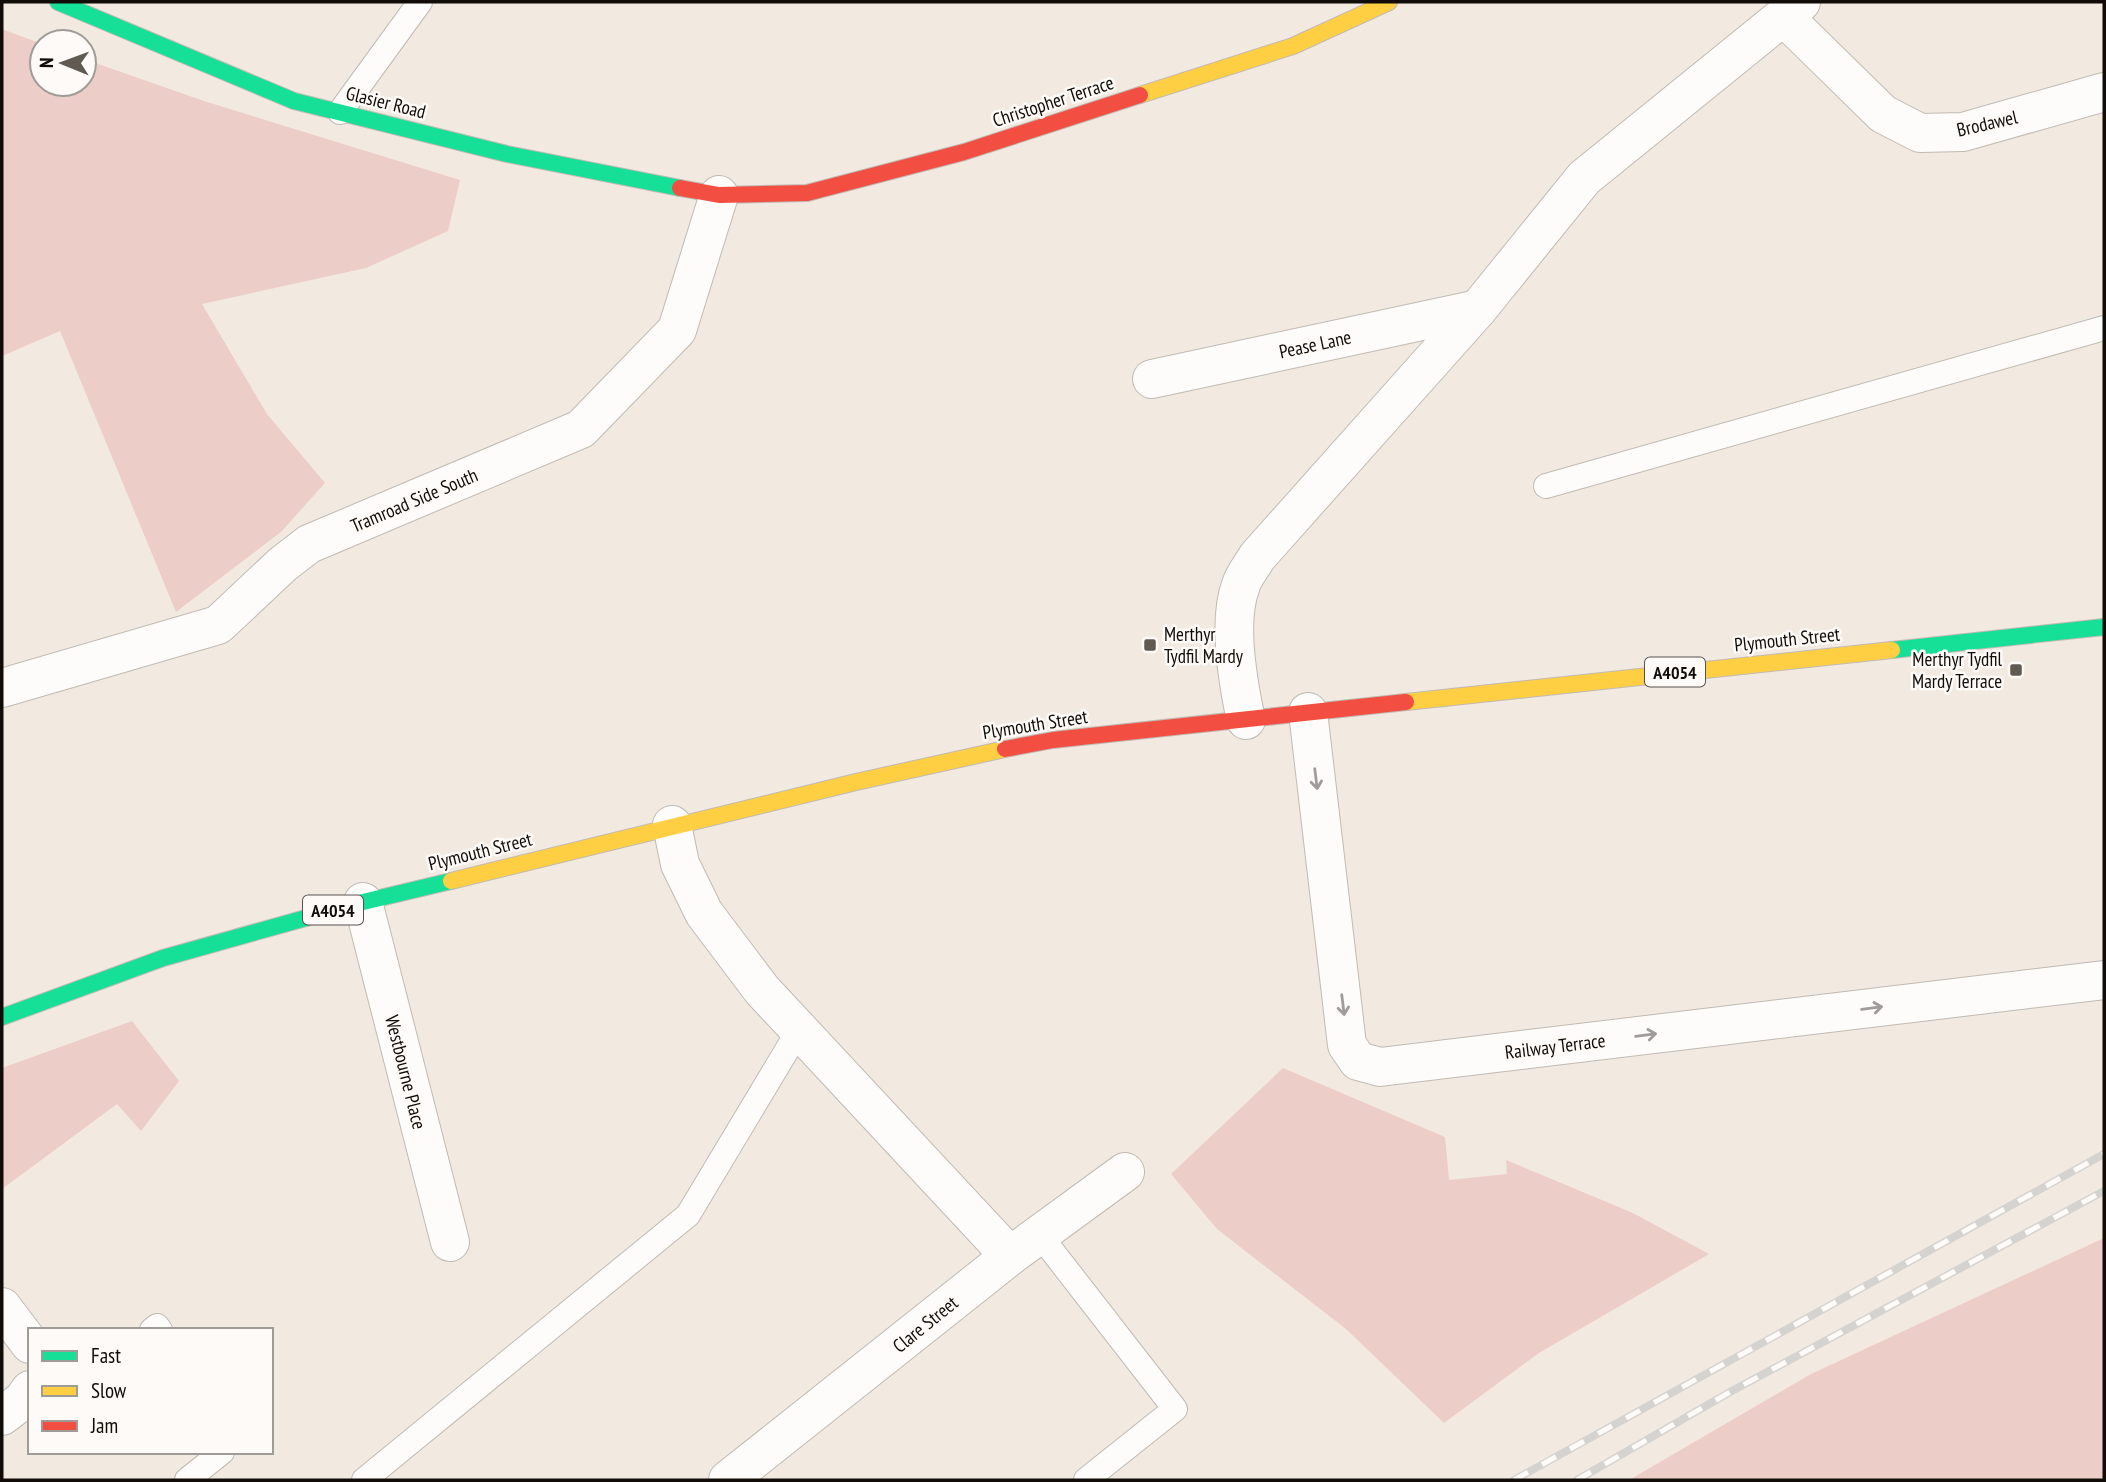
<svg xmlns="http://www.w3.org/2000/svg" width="2106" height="1482" font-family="'PT Sans Narrow',sans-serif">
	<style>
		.green { fill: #edcdc8 }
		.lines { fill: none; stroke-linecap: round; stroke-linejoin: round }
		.lane-casing { stroke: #c0bab3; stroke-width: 26 }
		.street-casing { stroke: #c0bab3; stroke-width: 40 }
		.fast-casing { stroke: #c0bab3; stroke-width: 18 }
		.slow-casing { stroke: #c0bab3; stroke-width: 18 }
		.jam-casing { stroke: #c0bab3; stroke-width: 18 }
		.lane { stroke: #fdfcfa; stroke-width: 24 }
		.street { stroke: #fdfcfa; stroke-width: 38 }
		.fast { stroke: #16e098; stroke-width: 16 }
		.slow { stroke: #ffcf43; stroke-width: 16 }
		.jam { stroke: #f24e42; stroke-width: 16 }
		.rail-casing { stroke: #d5d3d0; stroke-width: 8 }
		.rail { stroke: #fdfaf7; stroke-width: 5; stroke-dasharray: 16; stroke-linecap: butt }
		.oneway { stroke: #9f9c99 }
		.poi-dot { fill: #605a53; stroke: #fdfaf7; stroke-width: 2.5 }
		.labels { text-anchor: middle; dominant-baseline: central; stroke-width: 5; stroke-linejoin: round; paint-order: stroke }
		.shield { fill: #fdfaf7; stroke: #58534f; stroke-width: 2 }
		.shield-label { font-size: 18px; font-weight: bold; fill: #110c07 }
		.street-label { font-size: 19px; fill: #110c07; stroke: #fdfaf7 }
		.poi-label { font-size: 19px; fill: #110c07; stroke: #fdfaf7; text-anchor: start }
	</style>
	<rect width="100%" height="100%" fill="#f2eae1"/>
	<g class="green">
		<path d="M 2,29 L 42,44 L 42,84 L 84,84 L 84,59 L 204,101 L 460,180 L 448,231 L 366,268 L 202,304 L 267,414 L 325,483 L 281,532 L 176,612 L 60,331 L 2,356 Z"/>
		<path d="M 132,1021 L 179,1081 L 141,1131 L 117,1104 L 2,1189 L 2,1068 Z"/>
		<path d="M 1283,1068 L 1445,1137 L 1449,1180 L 1507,1174 L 1506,1160 L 1633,1213 L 1709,1254 L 1539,1353 L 1444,1423 L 1346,1329 L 1217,1229 L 1171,1174 Z"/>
		<path d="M 2104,1238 L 2104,1480 L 1629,1480 L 1811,1374 Z"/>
	</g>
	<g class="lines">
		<g class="lane-casing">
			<g id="lane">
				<path d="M 340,112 L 420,2"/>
				<path d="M 1546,486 L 2104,328"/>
				<path d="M 1039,1234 L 1175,1409 L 1086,1480"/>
				<path d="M 152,1330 L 157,1326 L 160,1330"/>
				<path d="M 187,1480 L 222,1452"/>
				<path d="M 364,1480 L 688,1215 L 799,1030"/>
			</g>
		</g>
		<g class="street-casing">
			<g id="street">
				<path d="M 1784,17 L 1883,114 L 1920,133 L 1963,132 L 2104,92"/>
				<path d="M 1152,379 L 1478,309"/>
				<path d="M 2,688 L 218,625 L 283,564 L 309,544 L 581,429 L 677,330 L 719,195"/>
				<path d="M 1308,712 L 1347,1045 L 1358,1061 L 1380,1067 L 2104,980"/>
				<path d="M 1246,720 C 1238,683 1227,621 1241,585 C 1244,575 1252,566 1257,557 L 1478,309 L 1584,178 L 1801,2"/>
				<path d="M 672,825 L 680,864 L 704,913 L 762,990 L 1010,1256"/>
				<path d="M 363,902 L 450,1242"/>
				<path d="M 2,1307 L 30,1344"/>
				<path d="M 2,1416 L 23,1400 L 30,1390"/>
				<path d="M 728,1480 L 1010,1256 L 1125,1172"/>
			</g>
		</g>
		<g class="fast-casing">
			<g id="fast">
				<path d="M 58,2 L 294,101 L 507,154 L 680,188"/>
				<path d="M 1892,650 L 2104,627"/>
				<path d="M 2,1017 L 163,958 L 363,902 L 451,881"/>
			</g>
		</g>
		<g class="slow-casing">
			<g id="slow">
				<path d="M 1140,95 L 1293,46 L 1389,2"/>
				<path d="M 1406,702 L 1892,650"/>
				<path d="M 451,881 L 856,782 L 1005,749"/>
			</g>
		</g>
		<g class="jam-casing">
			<g id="jam">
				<path d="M 680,188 L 719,195 L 807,193 L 964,152 L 1140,95"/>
				<path d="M 1005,749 L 1053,740 L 1406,702"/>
			</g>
		</g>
		<use href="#lane" class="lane"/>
		<use href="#street" class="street"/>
		<use href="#fast" class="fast"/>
		<use href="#slow" class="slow"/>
		<use href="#jam" class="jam"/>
		<g class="rail-casing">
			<g id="rail">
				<path d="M 1514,1480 L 2104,1154"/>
				<path d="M 1577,1480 L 1730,1392 L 2104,1191"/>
			</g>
		</g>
		<use href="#rail" class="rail"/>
	</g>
	<defs><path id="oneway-shaft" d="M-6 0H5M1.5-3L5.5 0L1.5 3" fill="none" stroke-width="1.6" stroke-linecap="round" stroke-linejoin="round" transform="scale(1.75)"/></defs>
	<g class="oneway">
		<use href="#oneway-shaft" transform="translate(1316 779) rotate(83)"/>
		<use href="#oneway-shaft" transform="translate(1343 1005) rotate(83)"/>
		<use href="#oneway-shaft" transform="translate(1872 1008) rotate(-7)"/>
		<use href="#oneway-shaft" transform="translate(1646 1035) rotate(-7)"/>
	</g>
	<g class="poi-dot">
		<rect x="1143" y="638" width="14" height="14" rx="3.5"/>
		<rect x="2009" y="663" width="14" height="14" rx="3.5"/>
	</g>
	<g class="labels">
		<g class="shield">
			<rect x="1645" y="657.5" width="60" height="29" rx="5"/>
			<rect x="303" y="895.5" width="60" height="29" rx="5"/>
		</g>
		<g class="shield-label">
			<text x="1675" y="672">A4054</text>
			<text x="333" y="910">A4054</text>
		</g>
		<g class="street-label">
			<text transform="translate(1053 101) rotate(-18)">Christopher Terrace</text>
			<text transform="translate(386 102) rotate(14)">Glasier Road</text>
			<text transform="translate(1987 123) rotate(-13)">Brodawel</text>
			<text transform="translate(1315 344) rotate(-12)">Pease Lane</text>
			<text transform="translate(414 500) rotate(-23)">Tramroad Side South</text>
			<text transform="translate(1787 639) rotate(-6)">Plymouth Street</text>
			<text transform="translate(1035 724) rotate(-9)">Plymouth Street</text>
			<text transform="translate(480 851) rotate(-14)">Plymouth Street</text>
			<text transform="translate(1555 1046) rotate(-7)">Railway Terrace</text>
			<text transform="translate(406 1072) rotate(76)">Westbourne Place</text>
			<text transform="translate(925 1324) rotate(-39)">Clare Street</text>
		</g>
		<g class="poi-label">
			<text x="1164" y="634">Merthyr<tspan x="1164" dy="22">Tydfil Mardy</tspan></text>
			<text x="2002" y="659" text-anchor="end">Merthyr Tydfil<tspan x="2002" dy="22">Mardy Terrace</tspan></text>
		</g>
	</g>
	<rect width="2106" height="1482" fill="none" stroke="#110c07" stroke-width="7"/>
	<rect x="28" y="1328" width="245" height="126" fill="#fdfaf7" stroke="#9f9b97" stroke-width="2"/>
	<rect x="42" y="1351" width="35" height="10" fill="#16e098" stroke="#9f9b97" stroke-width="2"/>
	<text x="91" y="1363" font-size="21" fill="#110c07">Fast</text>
	<rect x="42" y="1386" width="35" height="10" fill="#ffcf43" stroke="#9f9b97" stroke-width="2"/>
	<text x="91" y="1398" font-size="21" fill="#110c07">Slow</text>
	<rect x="42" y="1421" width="35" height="10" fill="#f24e42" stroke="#9f9b97" stroke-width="2"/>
	<text x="91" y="1433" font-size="21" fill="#110c07">Jam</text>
	<g transform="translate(63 63) rotate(271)"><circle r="33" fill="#fdfaf7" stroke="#9f9b97" stroke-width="2"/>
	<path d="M0-5L12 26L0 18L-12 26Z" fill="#605a53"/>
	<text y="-10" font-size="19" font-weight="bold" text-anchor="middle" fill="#110c07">N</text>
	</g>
</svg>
